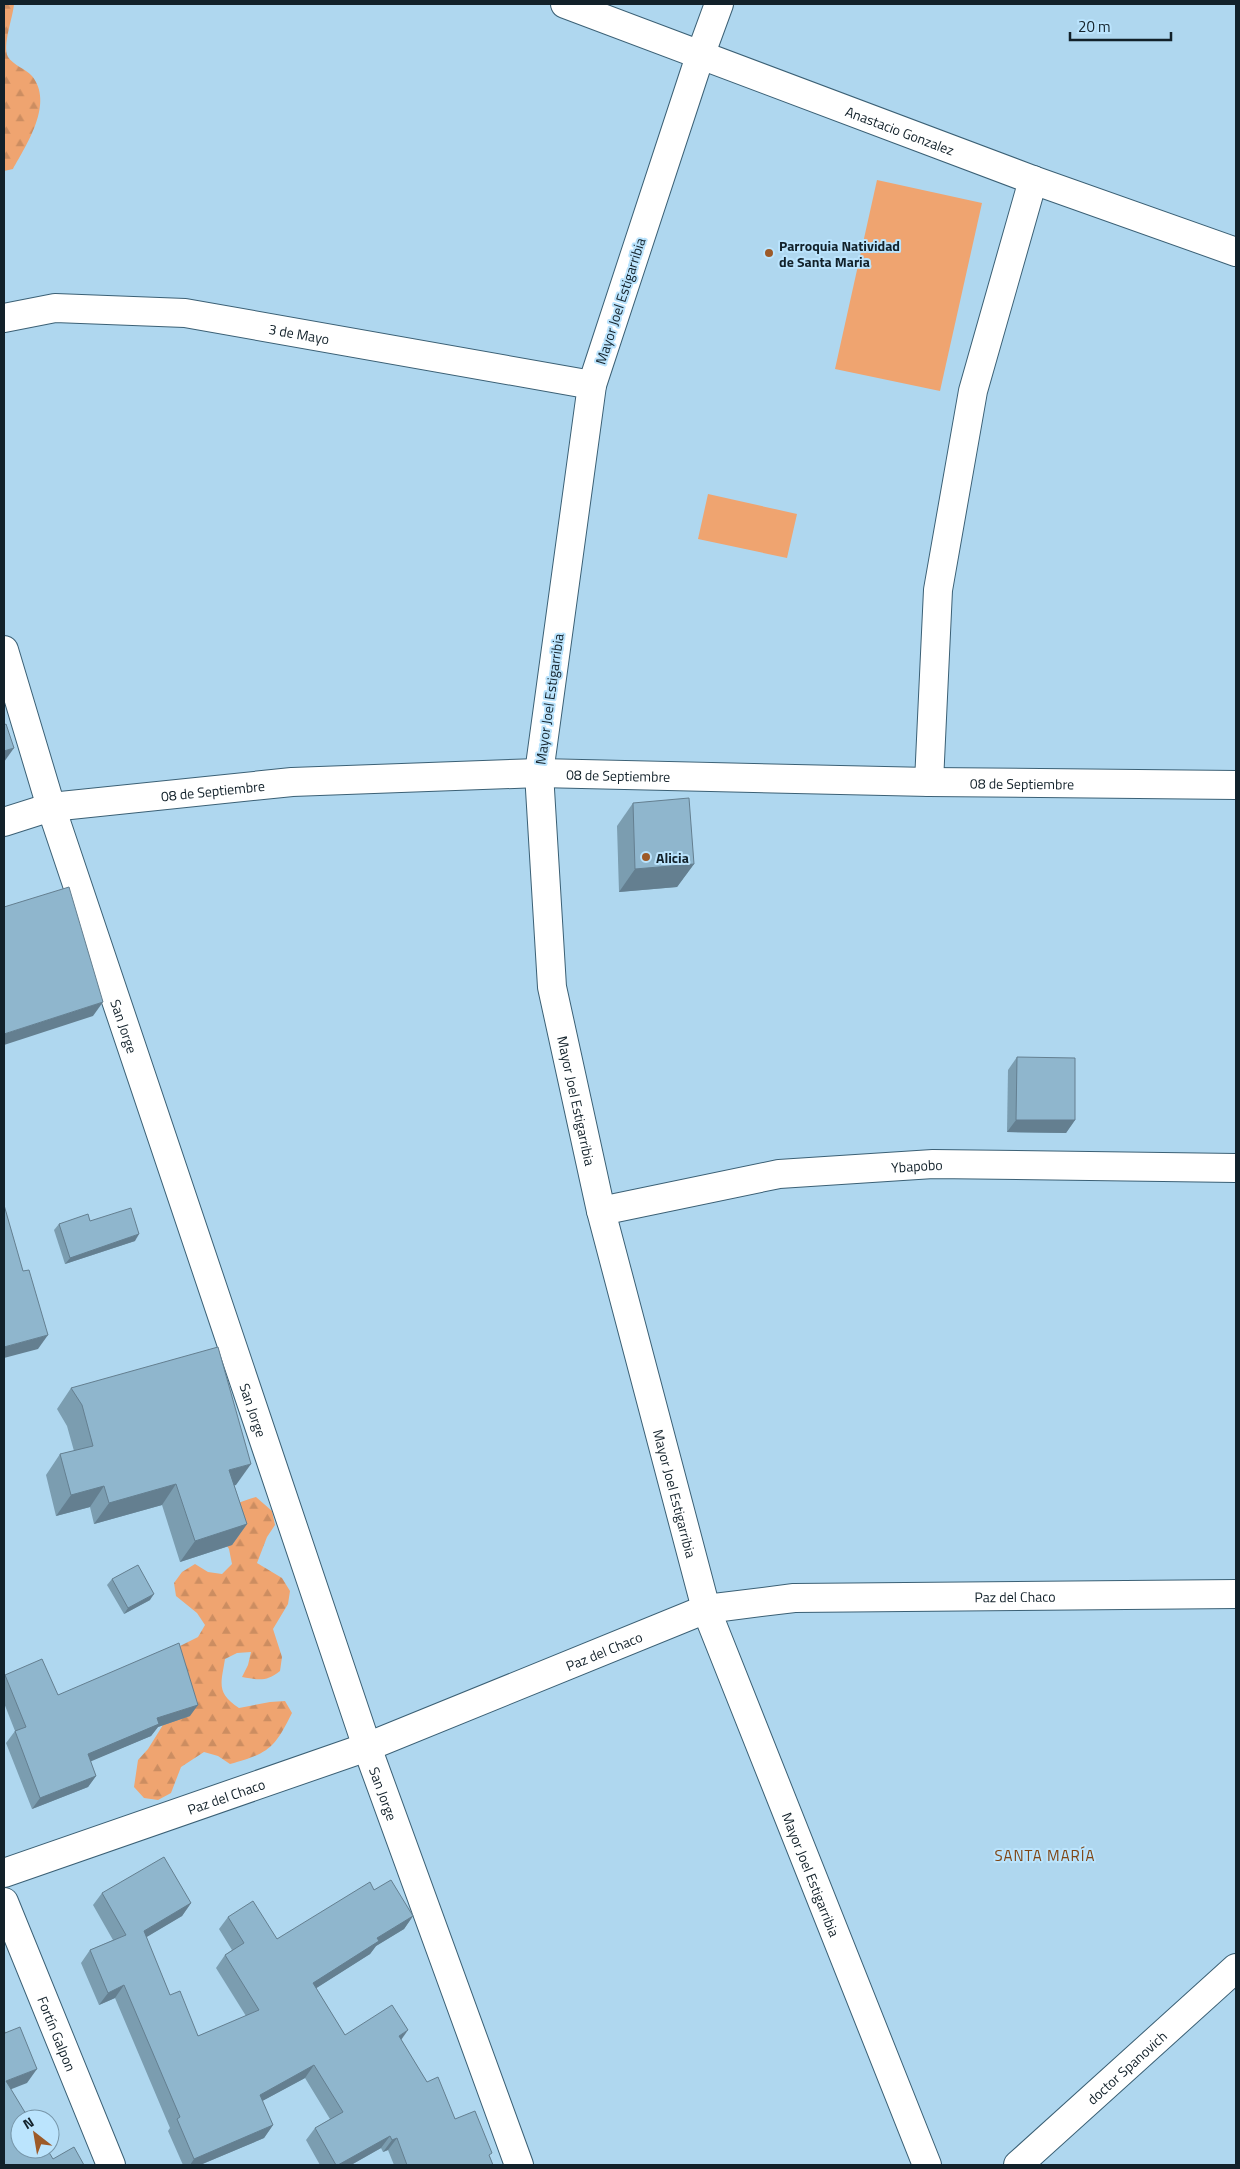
<svg xmlns="http://www.w3.org/2000/svg" width="1240" height="2169" font-family="'Titillium Web',sans-serif">
	<style>
		.forest { fill: url(#forest-firs) }
		.garden { fill: #efa470 }
		.lines { fill: none; stroke-linecap: round; stroke-linejoin: round }
		.street-casing { stroke: #3b6075; stroke-width: 30 }
		.secondary-casing { stroke: #3b6075; stroke-width: 30 }
		.street { stroke: #fff; stroke-width: 28 }
		.secondary { stroke: #fff; stroke-width: 28 }
		.wall { fill: #7b9db0 }
		.shaded-wall { fill: #647f90 }
		.building { fill: #8fb6cd; stroke: #647f90 }
		.poi-dot { fill: #9d5a28; stroke: #bbe4fd; stroke-width: 2 }
		.labels { text-anchor: middle; dominant-baseline: central; stroke-width: 4; stroke-linejoin: round; paint-order: stroke }
		.street-label { font-size: 14px; fill: #12212a; stroke: #bbe4fd }
		.poi-label { font-size: 14px; font-weight: bold; fill: #12212a; stroke: #bbe4fd; text-anchor: start }
		.neighbourhood-label { font-size: 15px; letter-spacing: 1px; fill: #7f4514; stroke: #bbe4fd }
	</style>
	<defs>
		<pattern id="forest-firs" width="22" height="20" patternUnits="userSpaceOnUse" patternTransform="scale(1.25)"><rect width="22" height="20" fill="#efa470"/><path d="M5 1l3.5 6h-7zM16 11l3.5 6h-7z" fill="#cc8d61"/></pattern>
	</defs>
	<rect width="100%" height="100%" fill="#afd7ef"/>
	<g class="forest">
		<path d="M 4,4 L 14,4 C 13,18 2,45 8,57 C 13,65 26,69 32,76 C 54,103 27,144 13,169 L 4,171 Z"/>
		<path d="M 256,1497 L 272,1511 L 275,1525 L 267,1537 L 257,1563 L 282,1578 L 290,1591 L 288,1604 L 273,1629 L 282,1657 L 280,1671 C 266,1682 259,1680 242,1677 L 248,1665 L 251,1652 L 237,1653 L 225,1659 C 221,1684 216,1693 239,1708 L 270,1702 L 285,1701 L 292,1713 C 274,1749 269,1753 230,1764 L 218,1756 L 204,1752 L 181,1767 L 171,1793 L 158,1800 L 144,1798 L 134,1787 L 138,1760 L 148,1749 L 171,1712 L 172,1650 L 198,1637 L 205,1625 L 197,1613 L 176,1596 L 174,1583 L 182,1572 L 195,1564 L 208,1572 L 222,1574 L 232,1564 L 229,1549 L 222,1538 C 229,1510 227,1505 256,1497 Z"/>
	</g>
	<g class="garden">
		<path d="M 877,180 L 982,203 L 940,391 L 835,369 Z"/>
		<path d="M 708,494 L 797,514 L 787,558 L 698,539 Z"/>
	</g>
	<g class="lines">
		<g class="street-casing">
			<g id="street">
				<path id="s1" d="M 565,4 L 1033,180 L 1236,252"/>
				<path id="s2" d="M 719,4 L 700,56 L 592,385 L 539,773 L 552,987 L 601,1211 L 706,1609 L 927,2165"/>
				<path id="s3" d="M 4,318 L 55,308 L 185,313 L 592,385"/>
				<path id="s4" d="M 4,650 L 51,807 L 367,1747 L 519,2165"/>
				<path d="M 929,782 L 938,590 L 973,391 L 1033,180"/>
				<path id="s5" d="M 601,1211 L 779,1174 L 933,1164 L 1236,1168"/>
				<path id="s6" d="M 4,1873 L 367,1747 L 706,1609 L 794,1598 L 1236,1594"/>
				<path id="s7" d="M 4,1902 L 111,2165"/>
				<path id="s8" d="M 1018,2165 L 1236,1968"/>
			</g>
		</g>
		<g class="secondary-casing">
			<g id="secondary">
				<path id="s9" d="M 4,822 L 51,807 L 292,782 L 539,773 L 929,782 L 1236,785"/>
			</g>
		</g>
		<use href="#street" class="street"/>
		<use href="#secondary" class="secondary"/>
	</g>
	<g class="wall">
		<path d="M 633,803 L 694,864 L 677,887 L 619,892 L 617,826 Z"/>
		<path d="M 1017,1057 L 1075,1120 L 1066,1133 L 1007,1132 L 1008,1070 Z"/>
		<path d="M 90,1221 L 135,1241 L 65,1264 L 54,1230 L 59,1224 Z"/>
		<path d="M 71,1388 L 236,1485 L 234,1485 L 247,1524 L 232,1545 L 180,1562 L 162,1505 L 94,1524 L 90,1507 L 56,1516 L 46,1475 L 60,1454 L 74,1451 L 67,1426 L 57,1409 Z"/>
		<path d="M 112,1579 L 150,1600 L 124,1614 L 107,1585 Z"/>
		<path d="M 5,1675 L 58,1695 L 190,1716 L 158,1727 L 151,1736 L 90,1761 L 96,1776 L 88,1787 L 32,1809 L 6,1743 L 15,1731 L 4,1703 L 4,1677 Z"/>
		<path d="M 374,1890 L 413,1916 L 404,1929 L 376,1946 L 370,1954 L 316,1988 L 345,2035 L 401,2040 L 427,2082 L 455,2119 L 490,2157 L 493,2165 L 394,2165 L 388,2150 L 383,2152 L 381,2148 L 351,2165 L 320,2165 L 306,2140 L 315,2128 L 330,2119 L 305,2078 L 262,2101 L 273,2125 L 264,2138 L 200,2165 L 183,2165 L 168,2131 L 170,2128 L 115,1998 L 99,2005 L 81,1963 L 90,1950 L 113,1940 L 93,1905 L 102,1893 L 191,1903 L 182,1916 L 146,1937 L 170,1995 L 198,2036 L 246,2016 L 216,1968 L 225,1955 L 232,1950 L 219,1929 L 228,1917 L 277,1939 Z"/>
	</g>
	<g class="shaded-wall">
		<path d="M 14,748 L 4,762 L 4,751 Z"/>
		<path d="M 694,864 L 677,887 L 619,892 L 635,869 Z"/>
		<path d="M 103,1002 L 93,1016 L 4,1045 L 4,1034 Z"/>
		<path d="M 1016,1120 L 1075,1120 L 1066,1133 L 1007,1132 Z"/>
		<path d="M 139,1234 L 135,1241 L 65,1264 L 70,1258 Z"/>
		<path d="M 48,1335 L 38,1349 L 4,1358 L 4,1347 Z"/>
		<path d="M 251,1464 L 236,1485 L 215,1491 L 229,1470 Z"/>
		<path d="M 176,1484 L 162,1505 L 94,1524 L 109,1503 Z"/>
		<path d="M 104,1486 L 90,1507 L 56,1516 L 71,1495 Z"/>
		<path d="M 247,1524 L 232,1545 L 180,1562 L 195,1541 Z"/>
		<path d="M 154,1594 L 150,1600 L 124,1614 L 128,1608 Z"/>
		<path d="M 198,1705 L 190,1716 L 158,1727 L 151,1736 L 80,1766 L 88,1754 L 157,1718 Z"/>
		<path d="M 96,1776 L 88,1787 L 32,1809 L 40,1798 Z"/>
		<path d="M 191,1903 L 182,1916 L 135,1944 L 144,1931 Z"/>
		<path d="M 413,1916 L 404,1929 L 376,1946 L 370,1954 L 304,1996 L 313,1983 L 377,1938 Z"/>
		<path d="M 124,1985 L 115,1998 L 99,2005 L 108,1993 Z"/>
		<path d="M 408,2030 L 399,2043 L 399,2036 Z"/>
		<path d="M 314,2065 L 305,2078 L 251,2107 L 260,2095 Z"/>
		<path d="M 37,2069 L 27,2083 L 4,2092 L 6,2081 Z"/>
		<path d="M 273,2125 L 264,2138 L 200,2165 L 190,2165 L 194,2159 Z"/>
		<path d="M 390,2136 L 381,2148 L 351,2165 L 338,2165 Z"/>
		<path d="M 397,2138 L 388,2150 L 383,2152 L 392,2140 Z"/>
	</g>
	<g class="building">
		<path d="M 6,724 L 14,748 L 4,751 L 4,725 Z"/>
		<path d="M 689,798 L 694,864 L 635,869 L 633,803 Z"/>
		<path d="M 69,887 L 103,1002 L 4,1034 L 4,907 Z"/>
		<path d="M 1017,1057 L 1075,1058 L 1075,1120 L 1016,1120 Z"/>
		<path d="M 4,1205 L 23,1271 L 29,1270 L 48,1335 L 4,1347 Z"/>
		<path d="M 131,1208 L 139,1234 L 70,1258 L 59,1224 L 88,1214 L 90,1221 Z"/>
		<path d="M 218,1347 L 251,1464 L 229,1470 L 247,1524 L 195,1541 L 176,1484 L 109,1503 L 104,1486 L 71,1495 L 60,1454 L 93,1446 L 82,1405 L 71,1388 Z"/>
		<path d="M 138,1565 L 154,1594 L 128,1608 L 112,1579 Z"/>
		<path d="M 179,1643 L 198,1705 L 157,1718 L 159,1724 L 88,1754 L 96,1776 L 40,1798 L 15,1731 L 26,1727 L 5,1675 L 42,1659 L 58,1695 Z"/>
		<path d="M 164,1857 L 191,1903 L 144,1931 L 170,1995 L 180,1991 L 198,2036 L 259,2010 L 225,1955 L 244,1943 L 228,1917 L 253,1901 L 277,1939 L 370,1882 L 374,1890 L 391,1880 L 413,1916 L 377,1938 L 379,1941 L 313,1983 L 345,2035 L 392,2005 L 408,2030 L 399,2036 L 427,2082 L 438,2077 L 455,2119 L 475,2111 L 492,2153 L 489,2155 L 493,2165 L 407,2165 L 397,2138 L 392,2140 L 390,2136 L 338,2165 L 336,2165 L 315,2128 L 343,2112 L 314,2065 L 260,2095 L 273,2125 L 194,2159 L 177,2119 L 180,2117 L 124,1985 L 108,1993 L 90,1950 L 126,1935 L 102,1893 Z"/>
		<path d="M 20,2027 L 37,2069 L 6,2081 L 29,2119 L 20,2119 L 20,2149 L 47,2149 L 53,2159 L 74,2147 L 84,2165 L 4,2165 L 4,2029 L 5,2033 Z"/>
	</g>
	<g class="poi-dot">
		<circle cx="769" cy="253" r="5"/>
		<circle cx="646" cy="857" r="5"/>
	</g>
	<g class="labels">
		<g class="street-label">
			<text stroke="none"><textPath href="#s1" startOffset="358">Anastacio Gonzalez</textPath></text>
			<text transform="translate(620 301) rotate(-72)">Mayor Joel Estigarribia</text>
			<text stroke="none"><textPath href="#s3" startOffset="298">3 de Mayo</textPath></text>
			<text transform="translate(549 699) rotate(-82)">Mayor Joel Estigarribia</text>
			<text stroke="none"><textPath href="#s9" startOffset="618">08 de Septiembre</textPath></text>
			<text stroke="none"><textPath href="#s9" startOffset="1022">08 de Septiembre</textPath></text>
			<text stroke="none"><textPath href="#s9" startOffset="212">08 de Septiembre</textPath></text>
			<text stroke="none"><textPath href="#s4" startOffset="395">San Jorge</textPath></text>
			<text stroke="none"><textPath href="#s2" startOffset="1124">Mayor Joel Estigarribia</textPath></text>
			<text stroke="none"><textPath href="#s5" startOffset="320">Ybapobo</textPath></text>
			<text stroke="none"><textPath href="#s4" startOffset="800">San Jorge</textPath></text>
			<text stroke="none"><textPath href="#s2" startOffset="1529">Mayor Joel Estigarribia</textPath></text>
			<text stroke="none"><textPath href="#s6" startOffset="1060">Paz del Chaco</textPath></text>
			<text stroke="none"><textPath href="#s6" startOffset="640">Paz del Chaco</textPath></text>
			<text stroke="none"><textPath href="#s4" startOffset="1205">San Jorge</textPath></text>
			<text stroke="none"><textPath href="#s6" startOffset="235">Paz del Chaco</textPath></text>
			<text stroke="none"><textPath href="#s2" startOffset="1934">Mayor Joel Estigarribia</textPath></text>
			<text stroke="none"><textPath href="#s7" startOffset="142">Fortín Galpon</textPath></text>
			<text stroke="none"><textPath href="#s8" startOffset="146">doctor Spanovich</textPath></text>
		</g>
		<g class="poi-label">
			<text x="779" y="245">Parroquia Natividad<tspan x="779" dy="16">de Santa Maria</tspan></text>
			<text x="656" y="857">Alicia</text>
		</g>
		<g class="neighbourhood-label">
			<text x="1045" y="1855">SANTA MARÍA</text>
		</g>
	</g>
	<rect width="1240" height="2169" fill="none" stroke="#12212a" stroke-width="10"/>
	<g transform="translate(35 2134) rotate(329)"><circle r="24" fill="#bbe4fd" stroke="#7796a9"/>
	<path d="M0-4L9 19L0 12L-9 19Z" fill="#9d5a28"/>
	<text y="-8" font-size="14" font-weight="bold" text-anchor="middle" fill="#12212a">N</text>
	</g>
	<path d="M1070 32v8h101v-8" fill="none" stroke="#12212a" stroke-width="2.5"/>
	<text x="1078" y="32" font-size="15" fill="#12212a" stroke="#bbe4fd" stroke-width="4" paint-order="stroke">20 m</text>
</svg>
